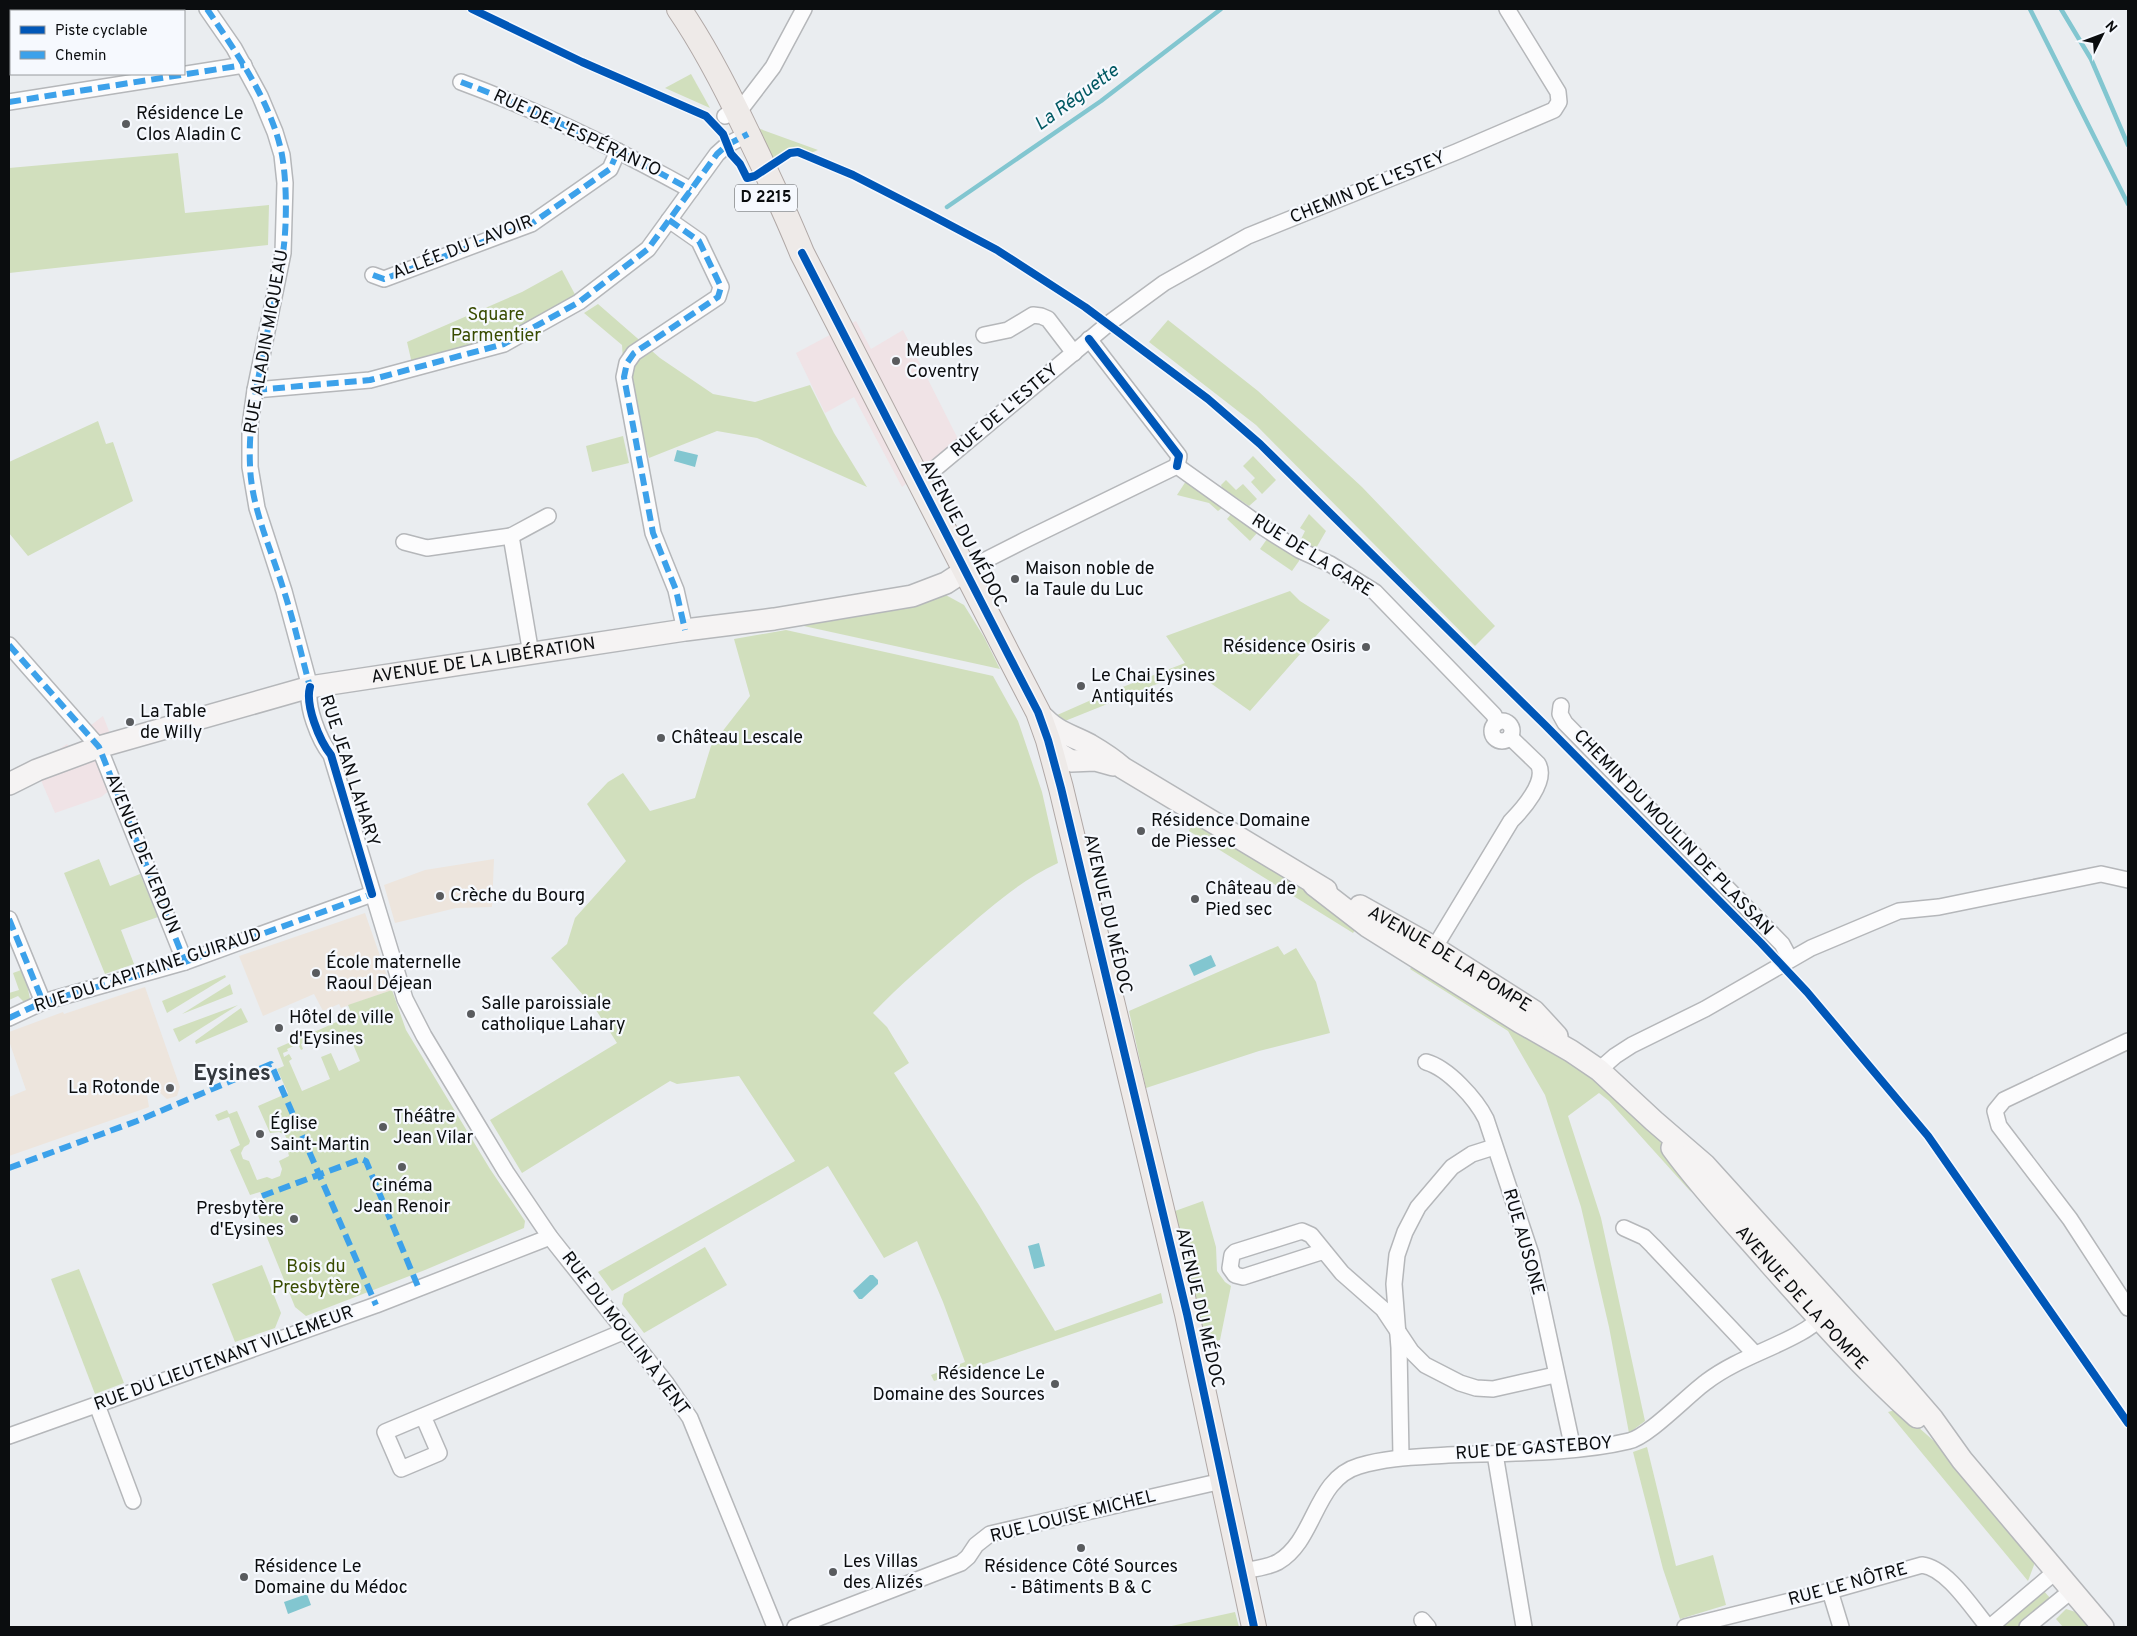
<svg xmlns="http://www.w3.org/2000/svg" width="2137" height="1636" font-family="Overpass,sans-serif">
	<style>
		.commercial { fill: #f0e3e6 }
		.education { fill: #ede5dd }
		.green { fill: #d1dfbd }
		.water { fill: #82c6d0 }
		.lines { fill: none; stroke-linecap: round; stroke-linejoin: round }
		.stream { stroke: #82c6d0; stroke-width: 4.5 }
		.street-casing { stroke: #b5b7ba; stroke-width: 18 }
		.secondary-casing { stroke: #b5b7ba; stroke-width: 24 }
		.primary-casing { stroke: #b0a8a6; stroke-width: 26 }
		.street { stroke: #fcfcfd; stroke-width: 15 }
		.secondary { stroke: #f5f3f3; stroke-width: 21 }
		.primary { stroke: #eeeae8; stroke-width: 24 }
		.quiet { stroke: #3ca1ea; stroke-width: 6; stroke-dasharray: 12 6; stroke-linecap: butt }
		.cycleway-casing { stroke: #f6f9fe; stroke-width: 11 }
		.cycleway { stroke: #0057b8; stroke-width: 8 }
		.poi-dot { fill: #595b5e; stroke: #f6f9fe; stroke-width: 2 }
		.labels { text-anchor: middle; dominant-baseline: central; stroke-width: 4.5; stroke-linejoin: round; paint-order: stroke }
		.shield { fill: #f6f9fe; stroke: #525457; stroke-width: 1 }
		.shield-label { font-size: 16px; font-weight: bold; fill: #0b0d0f }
		.poi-label { font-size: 18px; fill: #0b0d0f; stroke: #f6f9fe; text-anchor: start }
		.street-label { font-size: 18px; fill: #0b0d0f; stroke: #f6f9fe }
		.park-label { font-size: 18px; fill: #384b00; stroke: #f6f9fe }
		.water-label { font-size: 19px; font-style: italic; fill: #015963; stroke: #f6f9fe }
		.district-label { font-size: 22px; font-weight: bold; fill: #33383e; stroke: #f6f9fe }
	</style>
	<rect width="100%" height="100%" fill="#eaedf0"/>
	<g class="commercial">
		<path d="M 856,321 L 871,349 L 903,330 L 957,437 L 955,446 L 902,487 L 854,397 L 825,413 L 796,353 Z"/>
		<path d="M 103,716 L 111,736 L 172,736 L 109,756 L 119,783 L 101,797 L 55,813 L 40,778 L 51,755 L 67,744 L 72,751 L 85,744 L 78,735 Z"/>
	</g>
	<g class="education">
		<path d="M 494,859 L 492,907 L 456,908 L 395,923 L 384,885 L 425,870 Z"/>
		<path d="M 365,913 L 392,990 L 341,1008 L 339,1004 L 323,1011 L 314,994 L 263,1016 L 239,956 Z"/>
		<path d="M 145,987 L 180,1087 L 177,1096 L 167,1099 L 158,1091 L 147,1095 L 149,1107 L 9,1156 L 9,1097 L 26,1090 L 9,1041 L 9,1032 L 63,1012 L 64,1014 Z"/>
	</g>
	<g class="green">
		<path d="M 691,74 L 710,108 L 665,88 Z"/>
		<path d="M 752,126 L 818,150 L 811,153 L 793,149 L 772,160 Z"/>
		<path d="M 178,153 L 185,213 L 269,205 L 268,245 L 9,273 L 9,168 Z"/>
		<path d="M 562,270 L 579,302 L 504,344 L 413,368 L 407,342 L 522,292 Z"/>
		<path d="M 598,304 L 660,358 L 713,394 L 755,402 L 810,385 L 834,433 L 867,487 L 757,438 L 717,431 L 649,458 L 624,377 L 622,345 L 584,313 Z"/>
		<path d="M 1168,320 L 1258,391 L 1362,487 L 1495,626 L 1475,646 L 1256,425 L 1149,342 Z"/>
		<path d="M 98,421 L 106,444 L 113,442 L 133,501 L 28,556 L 9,533 L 9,462 Z"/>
		<path d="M 623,436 L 629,463 L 592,472 L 586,446 Z"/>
		<path d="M 1253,456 L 1276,480 L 1262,494 L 1251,482 L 1255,478 L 1243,466 Z"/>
		<path d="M 1226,480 L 1236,490 L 1243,484 L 1257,499 L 1249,506 L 1222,488 L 1221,485 Z"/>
		<path d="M 1186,481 L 1223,507 L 1218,511 L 1209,503 L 1177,495 Z"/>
		<path d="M 1232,513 L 1257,533 L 1250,541 L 1227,519 Z"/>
		<path d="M 1309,514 L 1326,531 L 1315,550 L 1299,543 L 1305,531 L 1300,528 Z"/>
		<path d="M 1267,539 L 1299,557 L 1299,561 L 1292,571 L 1260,549 Z"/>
		<path d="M 1290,591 L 1300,601 L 1330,620 L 1250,711 L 1192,670 L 1060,723 L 1055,716 L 1107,693 L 1185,663 L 1166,636 Z"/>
		<path d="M 944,594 L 964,605 L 984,637 L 1000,669 L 790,623 Z"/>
		<path d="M 786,630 L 993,676 L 1018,721 L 1042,792 L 1058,863 C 1019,881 989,909 957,936 C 928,961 899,986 873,1013 L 887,1027 L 909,1063 L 894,1073 L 979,1205 L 1055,1331 L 1161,1293 L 1163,1303 L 934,1381 L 931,1375 L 965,1362 L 943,1302 L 917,1241 L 884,1258 L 828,1166 L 612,1291 L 598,1272 L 795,1161 L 739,1076 L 677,1084 L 670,1081 L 522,1173 L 490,1120 L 617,1043 L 596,1010 L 551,958 L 567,944 L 575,918 L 626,861 L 587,804 L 608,782 L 623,773 L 650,811 L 695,798 L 711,746 L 750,696 L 734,639 Z"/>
		<path d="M 1193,821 L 1323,899 L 1358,926 L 1353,933 L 1189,831 Z"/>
		<path d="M 99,859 L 110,886 L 140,874 L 158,917 L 121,930 L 134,964 L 105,974 L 64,873 Z"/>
		<path d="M 1278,946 L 1284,955 L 1296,948 L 1316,982 L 1330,1033 L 1259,1051 L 1146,1088 L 1129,1011 Z"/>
		<path d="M 1415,963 L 1598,1080 L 1649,1127 L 1681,1169 L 1691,1192 L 1609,1101 L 1599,1093 L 1568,1116 L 1601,1218 L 1645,1421 L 1629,1433 L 1609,1327 L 1581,1207 L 1545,1095 L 1508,1031 L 1410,969 Z"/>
		<path d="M 24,969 L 30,999 L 24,1002 L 18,996 L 9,1000 L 9,993 L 19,990 L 13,973 Z"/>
		<path d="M 225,975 L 226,977 L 167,1013 L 162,1001 Z"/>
		<path d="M 230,984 L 233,994 L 182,1014 Z"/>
		<path d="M 392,990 L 406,1030 L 490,1169 L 525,1221 L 524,1228 L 425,1270 L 306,1316 L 295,1307 L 255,1208 L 265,1204 L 260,1192 L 250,1195 L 230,1150 L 240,1145 L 229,1117 L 218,1121 L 215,1115 L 227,1110 L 229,1114 L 237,1111 L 250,1141 L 249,1144 L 244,1147 L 241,1153 L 243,1159 L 249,1161 L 257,1180 L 267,1177 L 272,1179 L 280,1176 L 282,1169 L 279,1161 L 289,1156 C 287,1149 288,1141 285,1135 L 279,1132 L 270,1133 L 258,1106 L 288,1093 L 277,1069 L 284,1066 L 277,1048 L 309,1034 L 310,1036 L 308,1038 L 312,1045 L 309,1041 L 301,1044 L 303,1049 L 301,1050 L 298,1044 L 287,1049 L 288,1051 L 283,1053 L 284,1057 L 289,1054 L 292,1059 L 289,1061 L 302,1091 L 330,1079 L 321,1057 L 331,1053 L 339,1071 L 360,1061 L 347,1030 L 334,1035 L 332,1031 L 322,1035 L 321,1032 L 313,1035 L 312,1033 L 352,1015 L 348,1005 Z"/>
		<path d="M 238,1005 L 179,1042 L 173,1029 Z"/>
		<path d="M 241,1008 L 248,1022 L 196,1044 L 195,1041 Z"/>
		<path d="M 1203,1201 L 1216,1247 L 1217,1271 L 1225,1282 L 1231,1286 L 1220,1340 L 1206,1344 L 1175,1211 Z"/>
		<path d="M 705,1247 L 727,1285 L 644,1333 L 622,1304 L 624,1294 Z"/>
		<path d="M 262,1265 L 281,1313 L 275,1328 L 235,1342 L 212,1284 Z"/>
		<path d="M 79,1269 L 124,1383 L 95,1394 L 51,1279 Z"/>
		<path d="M 1895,1410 C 1952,1448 1991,1506 2034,1558 L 2034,1565 L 2028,1581 L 1888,1412 Z"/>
		<path d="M 1647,1447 L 1676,1566 L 1713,1555 L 1726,1605 L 1680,1619 L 1663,1569 L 1633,1452 Z"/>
		<path d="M 2042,1589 L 2051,1599 L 2017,1627 L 2000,1627 Z"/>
		<path d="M 2066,1609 L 2079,1613 L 2091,1627 L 2063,1627 L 2056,1619 Z"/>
		<path d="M 1235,1612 L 1239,1627 L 1167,1627 Z"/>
	</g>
	<g class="water">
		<path d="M 677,450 L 698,455 L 695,467 L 674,461 Z"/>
		<path d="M 1211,955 L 1216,966 L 1194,976 L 1189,965 Z"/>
		<path d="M 1039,1243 L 1045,1266 L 1034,1269 L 1028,1246 Z"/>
		<path d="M 870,1275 L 873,1275 L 878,1280 L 878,1284 L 862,1299 L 859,1299 L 853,1291 Z"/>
		<path d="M 307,1594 L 311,1605 L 288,1614 L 284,1602 Z"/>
	</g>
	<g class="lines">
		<g class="stream">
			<path d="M 2030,9 L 2128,204"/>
			<path d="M 2061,9 L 2091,59 L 2128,145"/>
			<path d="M 947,207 L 1101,101 L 1221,9"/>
		</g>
		<g class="street-casing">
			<g id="street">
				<path d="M 207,9 L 234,48 L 260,96 L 275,132 L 282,155 L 285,183 L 283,253 L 255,390 L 250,426 L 250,467 L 257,508 L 284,591 L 310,687 C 305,705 319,740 331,755 L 405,999 L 424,1036 L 477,1124 L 506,1172 L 550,1237 L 666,1383 L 690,1418 L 775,1627"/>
				<path d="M 461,82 C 540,111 617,149 691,190"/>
				<path d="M 9,102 L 244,65"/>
				<path d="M 725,116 L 744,105 L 773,67 L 804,9"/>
				<path d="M 669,220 L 699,241 L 721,287 L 718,297 L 634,353 L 627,363 L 624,377 L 653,533 L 676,590 L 685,630"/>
				<path d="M 373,275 L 384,279 L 531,224 L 610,169 L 618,151"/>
				<path d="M 984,335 L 1008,330 L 1033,315 L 1041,316 L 1048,319 L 1074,353"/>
				<path d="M 1089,339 L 1179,456 L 1177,466"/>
				<path d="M 255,390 L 370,380 L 504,344 L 579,302 L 648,249 L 717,154 L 727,145 L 748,134"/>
				<path d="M 917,479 L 931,472 L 1108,324 L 1164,283 L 1248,236 L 1456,152 L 1554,110 L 1559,102 L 1558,92 L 1507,9"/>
				<path d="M 511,536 L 548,516"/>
				<path d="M 404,542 L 427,548 L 511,536 L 531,654"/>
				<path d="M 966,570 L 1025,540 L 1177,466 L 1264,528 L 1299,550 L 1330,564 L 1375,592 L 1494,715 L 1497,723"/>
				<path d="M 9,645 L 99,747 L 185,962"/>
				<path d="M 1561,706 L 1560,714 L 1565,723 L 1782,944 L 1790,959"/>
				<circle cx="1502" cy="731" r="10"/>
				<path d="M 9,919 L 43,1002"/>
				<path d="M 1430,955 L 1511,821 C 1522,810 1548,781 1538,764 L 1510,737"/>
				<path d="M 9,1018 L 43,1002 L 185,962 L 372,894"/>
				<path d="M 2128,1041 L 2004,1100 L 1995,1111 L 1999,1126 L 2070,1219 L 2128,1308"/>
				<path d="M 1426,1062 C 1448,1068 1476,1099 1486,1119 L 1531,1254 L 1573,1449"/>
				<path d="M 1599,1070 L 1615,1056 L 1632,1045 L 1705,1009 L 1811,948 L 1899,911 L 1939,907 L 2101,874 L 2128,880"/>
				<path d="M 1624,1228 L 1644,1237 L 1653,1246 L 1755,1354"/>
				<path d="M 1324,1251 L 1243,1277 L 1235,1275 L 1230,1268 L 1232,1255 L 1235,1252 L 1302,1231 L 1311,1235 L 1342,1273 L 1383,1309 L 1411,1351 L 1425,1365 L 1460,1383 L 1476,1388 L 1493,1389 L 1555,1375"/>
				<path d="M 97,1405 L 133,1501"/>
				<path d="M 423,1416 L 439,1453 L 401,1469 L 385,1432 L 625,1331"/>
				<path d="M 9,1436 L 376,1305 L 550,1237"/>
				<path d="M 1495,1454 L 1524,1627"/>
				<path d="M 1401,1457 L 1399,1348 L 1394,1284 L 1397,1255 L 1405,1232 L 1418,1207 L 1452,1167 L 1472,1154 L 1494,1147"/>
				<path d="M 1241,1571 C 1253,1569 1267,1568 1278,1562 C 1316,1540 1314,1479 1359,1466 C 1388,1457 1418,1457 1448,1455 C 1505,1453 1575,1454 1629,1441 C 1648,1437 1688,1395 1706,1382 C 1735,1360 1770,1350 1800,1333 C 1810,1328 1819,1320 1827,1313"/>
				<path d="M 1830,1591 L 1841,1627"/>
				<path d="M 1422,1620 L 1428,1627"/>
				<path d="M 795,1627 L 961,1563 L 968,1557 L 976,1545 L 990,1534 L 1222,1481"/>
				<path d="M 1685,1627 L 1830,1591 L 1922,1565 C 1947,1568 1972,1608 1988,1627"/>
				<path d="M 1990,1627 L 2055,1572"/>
				<path d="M 2027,1627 L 2071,1591"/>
			</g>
		</g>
		<g class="secondary-casing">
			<g id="secondary">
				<path d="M 1038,712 C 1058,734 1067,733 1090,745 C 1102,752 1113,759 1123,768 L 1326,890"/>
				<path d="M 1048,740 L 1060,754 L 1071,761 L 1095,760 L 1113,765"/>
				<path id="s1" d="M 9,784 L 37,770 L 99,747 L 310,687 L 685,630 L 774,619 L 912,596 L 946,583 L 966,570"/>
				<path d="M 1314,885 L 1367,926 L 1520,1022 L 1571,1051 L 1599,1070 L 1654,1121 L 1705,1165 L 1894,1374 L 1932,1418 L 1962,1460 L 2103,1627"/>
				<path id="s2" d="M 1360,906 L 1435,948 L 1534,1011 L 1557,1036"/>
				<path id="s3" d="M 1672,1148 C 1702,1189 1737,1226 1770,1264 C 1817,1317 1864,1370 1917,1417"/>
			</g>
		</g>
		<g class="primary-casing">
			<path id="primary" d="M 679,9 C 705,47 726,88 746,130 C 766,171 785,211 802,253 L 1010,658 L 1038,712 L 1048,740 L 1061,788 L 1187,1314 L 1254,1627"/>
		</g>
		<use href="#street" class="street"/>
		<use href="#secondary" class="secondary"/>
		<use href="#primary" class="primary"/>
		<g class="quiet">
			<path d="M 207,9 C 236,52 272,103 282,155 C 287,183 287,225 283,253 C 280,282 272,310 266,338 C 258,381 248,422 250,465 C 251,507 271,549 283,588 C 294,621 301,654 310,687 L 309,690"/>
			<path d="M 461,82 C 540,111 617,149 691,190"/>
			<path d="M 9,102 L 244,65"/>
			<path d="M 669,220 L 699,241 L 721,287 L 718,297 L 634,353 L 627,363 L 624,377 L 653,533 L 676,590 L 685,630"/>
			<path d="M 373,275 L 384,279 L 531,224 L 610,169 L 618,151"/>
			<path d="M 255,390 L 370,380 L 504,344 L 579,302 L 648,249 L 717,154 L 727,145 L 748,134"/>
			<path d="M 9,645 L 99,747 L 185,962"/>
			<path d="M 9,919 L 43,1002"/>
			<path d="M 9,1018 L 43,1002 L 185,962 L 372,894 L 371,891"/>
			<path d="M 9,1168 L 137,1121 L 271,1064 L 376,1305"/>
			<path d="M 262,1196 L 361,1159 L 366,1161 L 419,1289"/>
		</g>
		<g class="cycleway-casing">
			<g id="cycleway">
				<path d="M 472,9 L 582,62 L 706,116 L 723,134 L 731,154 L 740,164 L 747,178 L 755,176 L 790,153 L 798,152 L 853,175 L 929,214 L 997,250 L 1085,307 L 1208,399 L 1260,444 L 1545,725 L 1761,943 L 1807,992 L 1928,1136 L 2128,1423"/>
				<path d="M 802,253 L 1010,658 L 1038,712 L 1048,740 L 1061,788 L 1187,1314 L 1254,1627"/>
				<path d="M 1089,339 L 1179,456 L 1177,466"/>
				<path d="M 310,687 C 305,705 319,740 331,755 L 372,894"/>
			</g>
		</g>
		<use href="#cycleway" class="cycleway"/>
	</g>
	<g class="poi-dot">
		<circle cx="126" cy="124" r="5"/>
		<circle cx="896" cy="361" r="5"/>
		<circle cx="1015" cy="579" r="5"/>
		<circle cx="1366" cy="647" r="5"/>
		<circle cx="1081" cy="686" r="5"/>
		<circle cx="130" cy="722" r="5"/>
		<circle cx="661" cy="738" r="5"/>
		<circle cx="1141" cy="831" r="5"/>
		<circle cx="440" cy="896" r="5"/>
		<circle cx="1195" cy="899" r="5"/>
		<circle cx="316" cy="973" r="5"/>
		<circle cx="471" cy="1014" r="5"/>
		<circle cx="279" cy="1028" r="5"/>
		<circle cx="170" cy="1088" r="5"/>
		<circle cx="383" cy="1127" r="5"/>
		<circle cx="260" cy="1134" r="5"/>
		<circle cx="402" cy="1167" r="5"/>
		<circle cx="294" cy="1219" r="5"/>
		<circle cx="1055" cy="1384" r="5"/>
		<circle cx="1081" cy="1548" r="5"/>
		<circle cx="833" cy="1572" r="5"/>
		<circle cx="244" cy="1577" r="5"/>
	</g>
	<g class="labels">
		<rect class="shield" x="735" y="184.5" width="62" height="27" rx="4"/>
		<g class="shield-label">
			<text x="766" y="198">D 2215</text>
		</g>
		<g class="poi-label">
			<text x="136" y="114">Résidence Le<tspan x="136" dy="21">Clos Aladin C</tspan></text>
			<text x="906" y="351">Meubles<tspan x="906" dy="21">Coventry</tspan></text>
			<text x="1025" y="569">Maison noble de<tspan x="1025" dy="21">la Taule du Luc</tspan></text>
			<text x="1356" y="647" text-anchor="end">Résidence Osiris</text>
			<text x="1091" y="676">Le Chai Eysines<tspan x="1091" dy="21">Antiquités</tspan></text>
			<text x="140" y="712">La Table<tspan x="140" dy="21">de Willy</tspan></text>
			<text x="671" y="738">Château Lescale</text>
			<text x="1151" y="821">Résidence Domaine<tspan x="1151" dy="21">de Piessec</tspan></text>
			<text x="1205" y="889">Château de<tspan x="1205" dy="21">Pied sec</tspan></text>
			<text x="450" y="896">Crèche du Bourg</text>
			<text x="326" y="963">École maternelle<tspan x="326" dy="21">Raoul Déjean</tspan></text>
			<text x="481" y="1004">Salle paroissiale<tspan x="481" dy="21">catholique Lahary</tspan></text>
			<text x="289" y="1018">Hôtel de ville<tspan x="289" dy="21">d'Eysines</tspan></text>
			<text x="160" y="1088" text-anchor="end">La Rotonde</text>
			<text x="393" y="1117">Théâtre<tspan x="393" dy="21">Jean Vilar</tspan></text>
			<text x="270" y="1124">Église<tspan x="270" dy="21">Saint-Martin</tspan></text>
			<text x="402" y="1186" text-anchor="middle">Cinéma<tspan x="402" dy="21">Jean Renoir</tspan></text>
			<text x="284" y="1209" text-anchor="end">Presbytère<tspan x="284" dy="21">d'Eysines</tspan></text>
			<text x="1045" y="1374" text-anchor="end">Résidence Le<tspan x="1045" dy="21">Domaine des Sources</tspan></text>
			<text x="843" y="1562">Les Villas<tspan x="843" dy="21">des Alizés</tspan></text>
			<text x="254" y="1567">Résidence Le<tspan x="254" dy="21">Domaine du Médoc</tspan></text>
			<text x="1081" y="1567" text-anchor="middle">Résidence Côté Sources<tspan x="1081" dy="21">- Bâtiments B &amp; C</tspan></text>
		</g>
		<g class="street-label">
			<text transform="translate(577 134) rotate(25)">RUE DE L'ESPÉRANTO</text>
			<text transform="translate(1368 188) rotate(-22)">CHEMIN DE L'ESTEY</text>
			<text transform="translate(463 248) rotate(-21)">ALLÉE DU LAVOIR</text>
			<text transform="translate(267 342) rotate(-80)">RUE ALADIN MIQUEAU</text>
			<text transform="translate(1005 411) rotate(-40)">RUE DE L'ESTEY</text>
			<text transform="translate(963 534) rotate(62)">AVENUE DU MÉDOC</text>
			<text transform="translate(1312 556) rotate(32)">RUE DE LA GARE</text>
			<text stroke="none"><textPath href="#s1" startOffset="492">AVENUE DE LA LIBÉRATION</textPath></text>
			<text transform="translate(349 771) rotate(72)">RUE JEAN LAHARY</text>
			<text transform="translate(1673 833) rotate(46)">CHEMIN DU MOULIN DE PLASSAN</text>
			<text transform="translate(142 854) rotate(68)">AVENUE DE VERDUN</text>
			<text transform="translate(1107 914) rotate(77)">AVENUE DU MÉDOC</text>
			<text stroke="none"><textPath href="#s2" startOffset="104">AVENUE DE LA POMPE</textPath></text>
			<text transform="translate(148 971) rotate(-18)">RUE DU CAPITAINE GUIRAUD</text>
			<text transform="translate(1523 1242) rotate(74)">RUE AUSONE</text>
			<text stroke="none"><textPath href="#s3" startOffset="198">AVENUE DE LA POMPE</textPath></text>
			<text transform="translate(1199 1308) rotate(77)">AVENUE DU MÉDOC</text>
			<text transform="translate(625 1334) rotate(53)">RUE DU MOULIN À VENT</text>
			<text transform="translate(224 1359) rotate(-20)">RUE DU LIEUTENANT VILLEMEUR</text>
			<text transform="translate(1534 1449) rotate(-4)">RUE DE GASTEBOY</text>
			<text transform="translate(1073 1517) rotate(-14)">RUE LOUISE MICHEL</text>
			<text transform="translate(1848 1585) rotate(-15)">RUE LE NÔTRE</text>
		</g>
		<g class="park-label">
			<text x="496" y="315">Square<tspan x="496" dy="21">Parmentier</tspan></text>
			<text x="316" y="1267">Bois du<tspan x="316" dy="21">Presbytère</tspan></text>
		</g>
		<g class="water-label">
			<text transform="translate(1077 98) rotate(-36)">La Réguette</text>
		</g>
		<g class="district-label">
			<text x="232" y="1074">Eysines</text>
		</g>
	</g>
	<rect width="2137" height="1636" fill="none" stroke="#0b0d0f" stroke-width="20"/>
	<rect x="10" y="10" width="175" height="65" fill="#f6f9fe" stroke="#989b9e"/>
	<rect x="20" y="26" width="25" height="8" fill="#0057b8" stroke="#989b9e"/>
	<text x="55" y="35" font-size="15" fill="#0b0d0f">Piste cyclable</text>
	<rect x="20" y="51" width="25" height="8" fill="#3ca1ea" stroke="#989b9e"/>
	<text x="55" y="60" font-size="15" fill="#0b0d0f">Chemin</text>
	<g transform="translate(2102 35) rotate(48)" stroke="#f6f9fe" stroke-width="4" paint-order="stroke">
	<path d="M0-4L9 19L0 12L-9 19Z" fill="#0b0d0f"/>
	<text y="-8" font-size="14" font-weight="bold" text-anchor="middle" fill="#0b0d0f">N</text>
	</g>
</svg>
